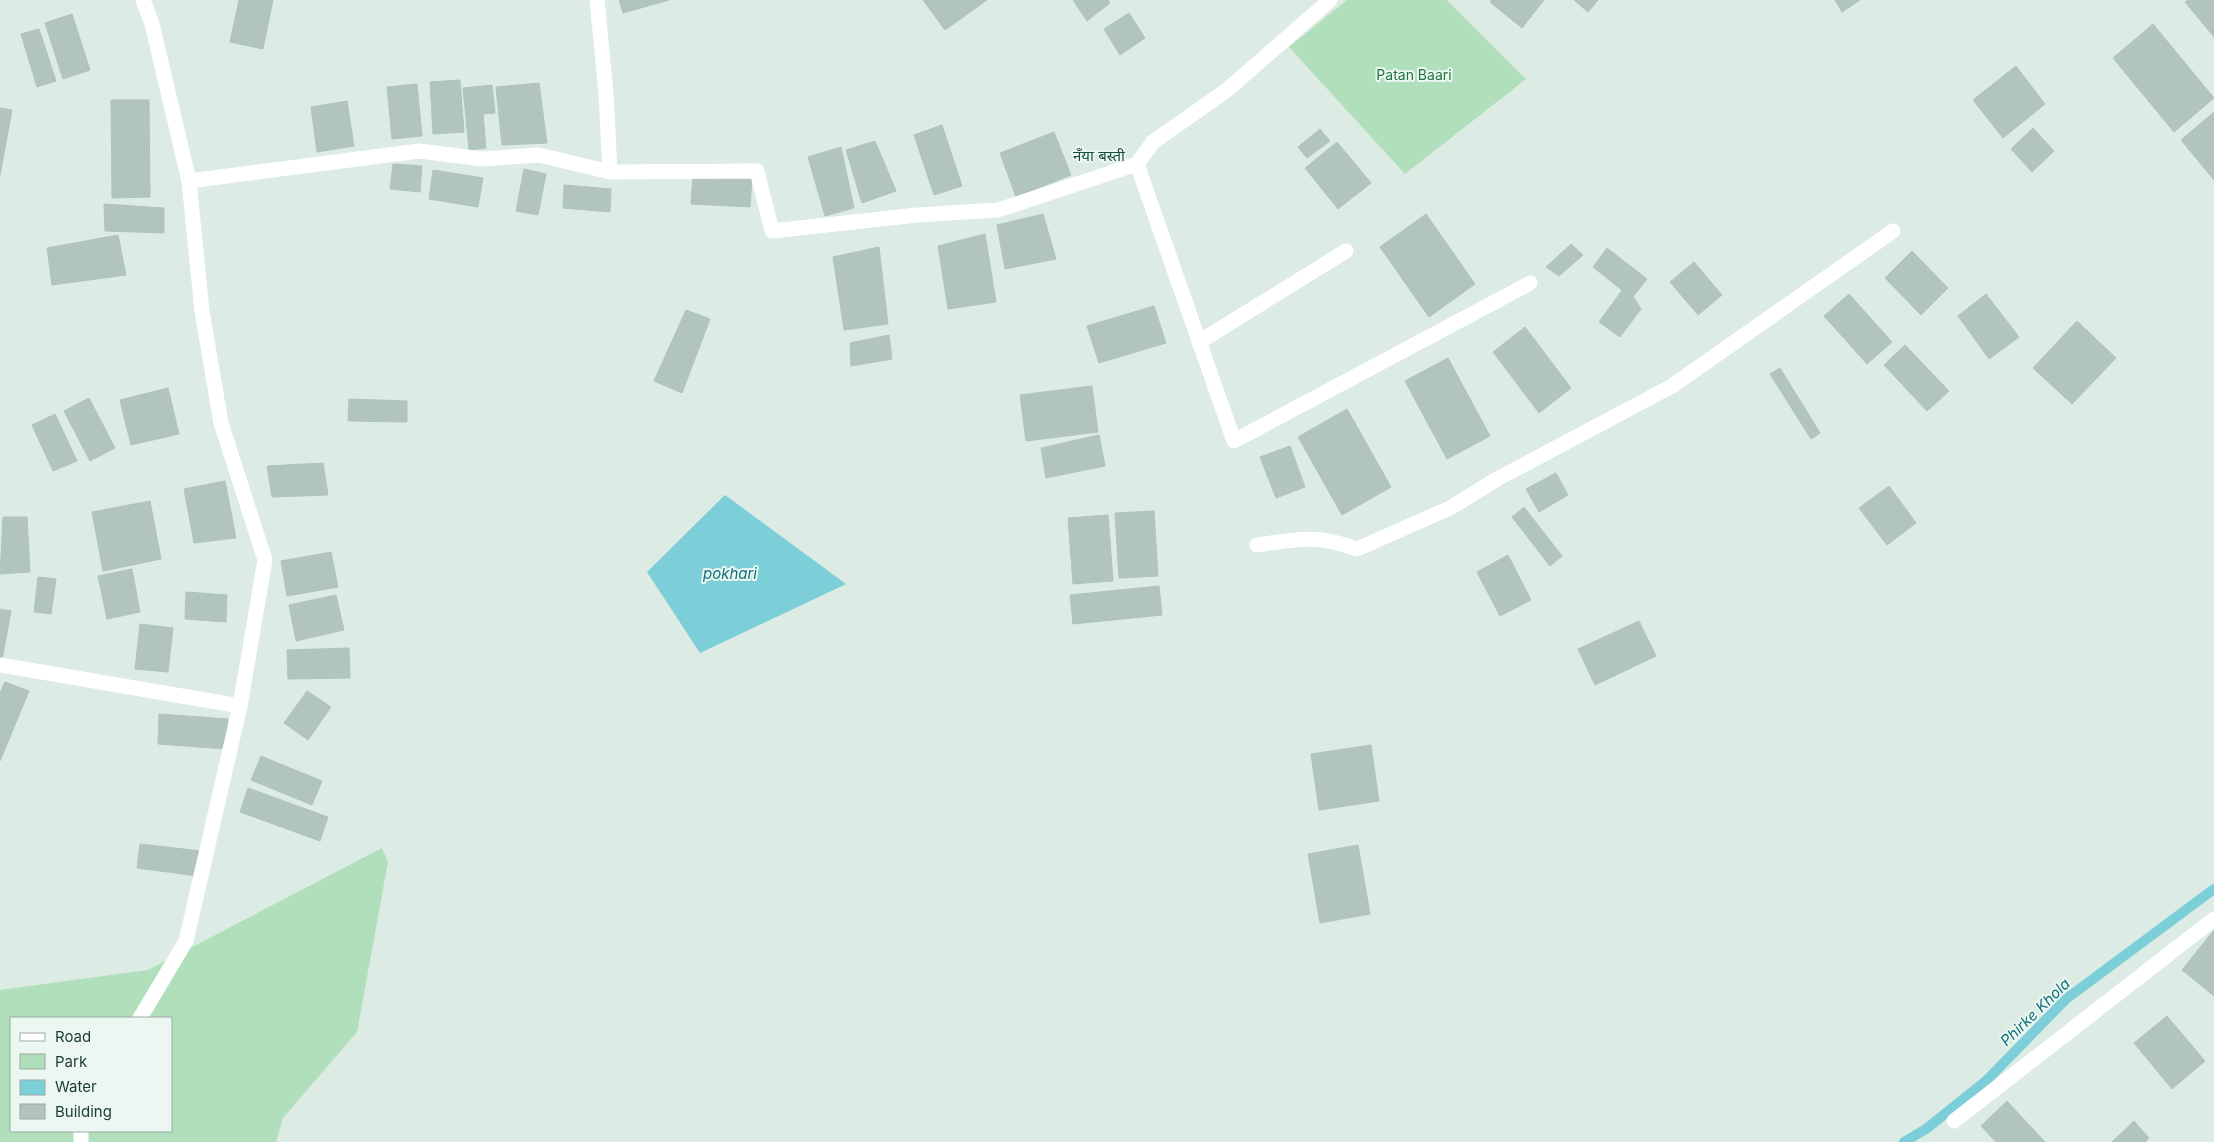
<svg xmlns="http://www.w3.org/2000/svg" width="2214" height="1142" font-family="Inter,'Noto Sans Devanagari',sans-serif">
	<style>
		.green { fill: #b1dfbb; fill-rule: evenodd }
		.water { fill: #7cced8 }
		.lines { fill: none; stroke-linecap: round; stroke-linejoin: round }
		.stream { stroke: #7cced8; stroke-width: 10 }
		.building { fill: #b1c5bc; stroke: #aec5ba }
		.minor { stroke: #fff; stroke-width: 15 }
		.labels { text-anchor: middle; dominant-baseline: central; stroke-width: 4; stroke-linejoin: round; paint-order: stroke }
		.park-label { font-size: 14px; fill: #22763e; stroke: #ecf7f1 }
		.neighbourhood-label { font-size: 15px; fill: #164f3e; stroke: #ecf7f1 }
		.water-label { font-size: 15px; font-style: italic; fill: #10717d; stroke: #ecf7f1 }
	</style>
	<rect width="100%" height="100%" fill="#dcebe3"/>
	<g class="green">
		<path d="M 1347,0 L 1447,0 L 1526,79 L 1405,174 L 1289,47 Z"/>
		<path d="M 382,848 L 388,862 L 357,1032 L 283,1118 L 276,1142 L 0,1142 L 0,990 L 148,970 ZM 11,1018 L 171,1018 L 171,1131 L 11,1131 Z"/>
	</g>
	<path class="water" d="M 725,495 L 846,584 L 700,653 L 647,572 Z"/>
	<g class="lines">
		<path class="stream" d="M 1904,1142 L 1926,1129 L 1986,1081 L 2066,999 L 2214,889"/>
	</g>
	<g class="building">
		<path d="M 239,0 L 273,0 L 263,49 L 230,42 Z"/>
		<path d="M 619,0 L 669,0 L 623,13 Z"/>
		<path d="M 923,0 L 987,0 L 945,30 Z"/>
		<path d="M 1073,0 L 1108,0 L 1110,3 L 1087,21 Z"/>
		<path d="M 1492,0 L 1544,0 L 1522,28 L 1490,2 Z"/>
		<path d="M 1574,0 L 1598,0 L 1588,12 Z"/>
		<path d="M 1835,0 L 1860,0 L 1842,12 Z"/>
		<path d="M 2188,0 L 2214,0 L 2214,37 L 2185,2 Z"/>
		<path d="M 1129,13 L 1145,38 L 1120,55 L 1104,29 Z"/>
		<path d="M 72,14 L 90,70 L 63,79 L 45,23 Z"/>
		<path d="M 2153,24 L 2214,98 L 2174,132 L 2113,58 Z"/>
		<path d="M 39,29 L 56,81 L 37,87 L 21,34 Z"/>
		<path d="M 2016,66 L 2045,104 L 2003,138 L 1973,100 Z"/>
		<path d="M 460,80 L 464,132 L 433,134 L 430,82 Z"/>
		<path d="M 539,83 L 547,143 L 502,145 L 496,87 Z"/>
		<path d="M 417,84 L 422,136 L 392,139 L 387,87 Z"/>
		<path d="M 492,85 L 495,113 L 483,114 L 486,148 L 469,150 L 463,88 Z"/>
		<path d="M 111,100 L 149,100 L 150,197 L 112,198 Z"/>
		<path d="M 347,101 L 354,146 L 317,152 L 311,107 Z"/>
		<path d="M 0,108 L 12,110 L 0,175 Z"/>
		<path d="M 2214,112 L 2214,180 L 2181,140 Z"/>
		<path d="M 942,125 L 962,186 L 934,195 L 914,135 Z"/>
		<path d="M 2033,128 L 2054,151 L 2032,172 L 2011,149 Z"/>
		<path d="M 1320,129 L 1330,141 L 1307,158 L 1298,147 Z"/>
		<path d="M 1054,132 L 1071,175 L 1016,197 L 1000,153 Z"/>
		<path d="M 875,141 L 896,191 L 862,203 L 846,150 Z"/>
		<path d="M 1337,142 L 1371,183 L 1338,209 L 1305,168 Z"/>
		<path d="M 841,147 L 854,208 L 825,216 L 808,157 Z"/>
		<path d="M 393,164 L 422,166 L 420,192 L 390,189 Z"/>
		<path d="M 524,169 L 546,174 L 538,215 L 516,211 Z"/>
		<path d="M 433,170 L 483,178 L 478,207 L 429,199 Z"/>
		<path d="M 693,174 L 752,177 L 750,207 L 691,204 Z"/>
		<path d="M 564,185 L 611,189 L 610,212 L 563,208 Z"/>
		<path d="M 104,204 L 164,208 L 164,233 L 105,231 Z"/>
		<path d="M 1043,214 L 1056,259 L 1005,269 L 997,225 Z"/>
		<path d="M 1426,214 L 1475,284 L 1429,317 L 1380,247 Z"/>
		<path d="M 985,234 L 996,302 L 948,309 L 938,246 Z"/>
		<path d="M 118,235 L 126,275 L 52,285 L 47,248 Z"/>
		<path d="M 1571,244 L 1583,255 L 1559,276 L 1546,267 Z"/>
		<path d="M 879,247 L 888,324 L 844,330 L 833,257 Z"/>
		<path d="M 1607,248 L 1647,279 L 1632,298 L 1593,267 Z"/>
		<path d="M 1912,251 L 1948,288 L 1921,315 L 1885,278 Z"/>
		<path d="M 1694,262 L 1722,295 L 1698,315 L 1670,282 Z"/>
		<path d="M 1626,285 L 1641,309 L 1620,337 L 1599,322 Z"/>
		<path d="M 1849,294 L 1892,342 L 1867,364 L 1824,316 Z"/>
		<path d="M 1986,294 L 2019,337 L 1989,359 L 1958,316 Z"/>
		<path d="M 1154,306 L 1166,343 L 1099,363 L 1087,326 Z"/>
		<path d="M 686,310 L 710,319 L 682,393 L 654,381 Z"/>
		<path d="M 2077,321 L 2116,358 L 2072,404 L 2033,368 Z"/>
		<path d="M 1525,327 L 1571,388 L 1539,413 L 1493,352 Z"/>
		<path d="M 889,335 L 892,359 L 851,366 L 850,343 Z"/>
		<path d="M 1905,345 L 1949,391 L 1927,411 L 1884,365 Z"/>
		<path d="M 1448,358 L 1490,436 L 1447,459 L 1405,381 Z"/>
		<path d="M 1780,368 L 1820,433 L 1811,439 L 1770,374 Z"/>
		<path d="M 1092,386 L 1098,432 L 1026,441 L 1020,395 Z"/>
		<path d="M 168,388 L 179,434 L 131,445 L 120,400 Z"/>
		<path d="M 89,398 L 115,448 L 90,461 L 64,411 Z"/>
		<path d="M 349,399 L 407,401 L 407,422 L 348,421 Z"/>
		<path d="M 1347,409 L 1391,487 L 1342,515 L 1298,437 Z"/>
		<path d="M 55,414 L 77,461 L 53,471 L 32,425 Z"/>
		<path d="M 1099,435 L 1105,466 L 1046,478 L 1041,448 Z"/>
		<path d="M 1290,446 L 1305,487 L 1276,498 L 1260,457 Z"/>
		<path d="M 323,463 L 328,495 L 272,497 L 267,466 Z"/>
		<path d="M 1556,473 L 1568,495 L 1539,512 L 1526,489 Z"/>
		<path d="M 225,481 L 236,538 L 194,543 L 184,489 Z"/>
		<path d="M 1889,486 L 1916,523 L 1887,545 L 1859,508 Z"/>
		<path d="M 150,501 L 161,559 L 103,571 L 92,512 Z"/>
		<path d="M 1524,507 L 1562,556 L 1550,566 L 1512,517 Z"/>
		<path d="M 1154,511 L 1158,576 L 1119,578 L 1115,513 Z"/>
		<path d="M 1108,515 L 1113,581 L 1073,584 L 1068,518 Z"/>
		<path d="M 3,517 L 27,517 L 30,572 L 0,574 Z"/>
		<path d="M 331,552 L 338,587 L 287,596 L 281,561 Z"/>
		<path d="M 1508,555 L 1531,600 L 1500,616 L 1477,572 Z"/>
		<path d="M 132,569 L 140,612 L 107,619 L 98,576 Z"/>
		<path d="M 38,577 L 56,579 L 51,614 L 34,612 Z"/>
		<path d="M 1159,586 L 1162,615 L 1073,624 L 1070,595 Z"/>
		<path d="M 186,592 L 227,595 L 226,622 L 185,619 Z"/>
		<path d="M 336,595 L 344,630 L 296,641 L 289,605 Z"/>
		<path d="M 0,609 L 11,611 L 2,660 L 0,660 Z"/>
		<path d="M 1639,621 L 1656,656 L 1595,685 L 1578,649 Z"/>
		<path d="M 140,624 L 173,628 L 168,672 L 135,669 Z"/>
		<path d="M 349,648 L 350,678 L 288,679 L 287,650 Z"/>
		<path d="M 5,682 L 29,691 L 0,761 L 0,693 Z"/>
		<path d="M 307,691 L 331,707 L 308,740 L 284,723 Z"/>
		<path d="M 159,714 L 228,719 L 226,749 L 158,744 Z"/>
		<path d="M 1371,745 L 1379,801 L 1319,810 L 1311,754 Z"/>
		<path d="M 261,756 L 322,781 L 312,805 L 251,780 Z"/>
		<path d="M 248,788 L 328,817 L 320,841 L 240,812 Z"/>
		<path d="M 140,844 L 201,851 L 198,876 L 137,868 Z"/>
		<path d="M 1358,845 L 1370,914 L 1320,923 L 1308,854 Z"/>
		<path d="M 2214,930 L 2214,996 L 2182,970 Z"/>
		<path d="M 2167,1016 L 2205,1061 L 2172,1089 L 2134,1043 Z"/>
		<path d="M 2007,1101 L 2045,1142 L 1996,1142 L 1981,1126 Z"/>
		<path d="M 2134,1121 L 2149,1138 L 2145,1142 L 2112,1142 Z"/>
	</g>
	<g class="lines">
		<g class="minor">
			<path d="M 597,0 L 606,93 L 610,172"/>
			<path d="M 1330,0 L 1227,90 L 1153,142 L 1137,164 L 1234,441 L 1530,283"/>
			<path d="M 189,181 L 419,151 L 483,159 L 539,155 L 610,172 L 757,171 L 772,231 L 917,215 L 998,210 L 1137,164"/>
			<path d="M 1199,342 L 1346,251"/>
			<path d="M 1257,545 C 1297,539 1317,534 1357,549 L 1450,508 L 1499,478 L 1672,386 L 1893,231"/>
			<path d="M 0,665 L 240,706"/>
			<path d="M 140,1018 L 186,941 L 240,706 L 265,560 L 221,423 L 202,311 L 189,181 L 152,24 L 143,0"/>
			<path d="M 1954,1121 L 2214,919"/>
			<path d="M 81,1142 L 81,1131"/>
		</g>
	</g>
	<g class="labels">
		<g class="park-label">
			<text x="1414" y="74">Patan Baari</text>
		</g>
		<g class="neighbourhood-label">
			<text x="1099" y="155">नँया बस्ती</text>
		</g>
		<g class="water-label">
			<text x="730" y="573">pokhari</text>
			<text transform="translate(2035 1012) rotate(-44)">Phirke Khola</text>
		</g>
	</g>
	<rect x="10" y="1017" width="162" height="115" fill="#ecf7f1" stroke="#99aca4"/>
	<rect x="20" y="1033" width="25" height="8" fill="#ffffff" stroke="#99aca4"/>
	<text x="55" y="1042" font-size="15" fill="#1c3b31">Road</text>
	<rect x="20" y="1054" width="25" height="15" fill="#b1dfbb" stroke="#99aca4"/>
	<text x="55" y="1067" font-size="15" fill="#1c3b31">Park</text>
	<rect x="20" y="1080" width="25" height="15" fill="#7cced8" stroke="#99aca4"/>
	<text x="55" y="1092" font-size="15" fill="#1c3b31">Water</text>
	<rect x="20" y="1104" width="25" height="15" fill="#b1c5bc" stroke="#99aca4"/>
	<text x="55" y="1117" font-size="15" fill="#1c3b31">Building</text>
</svg>
